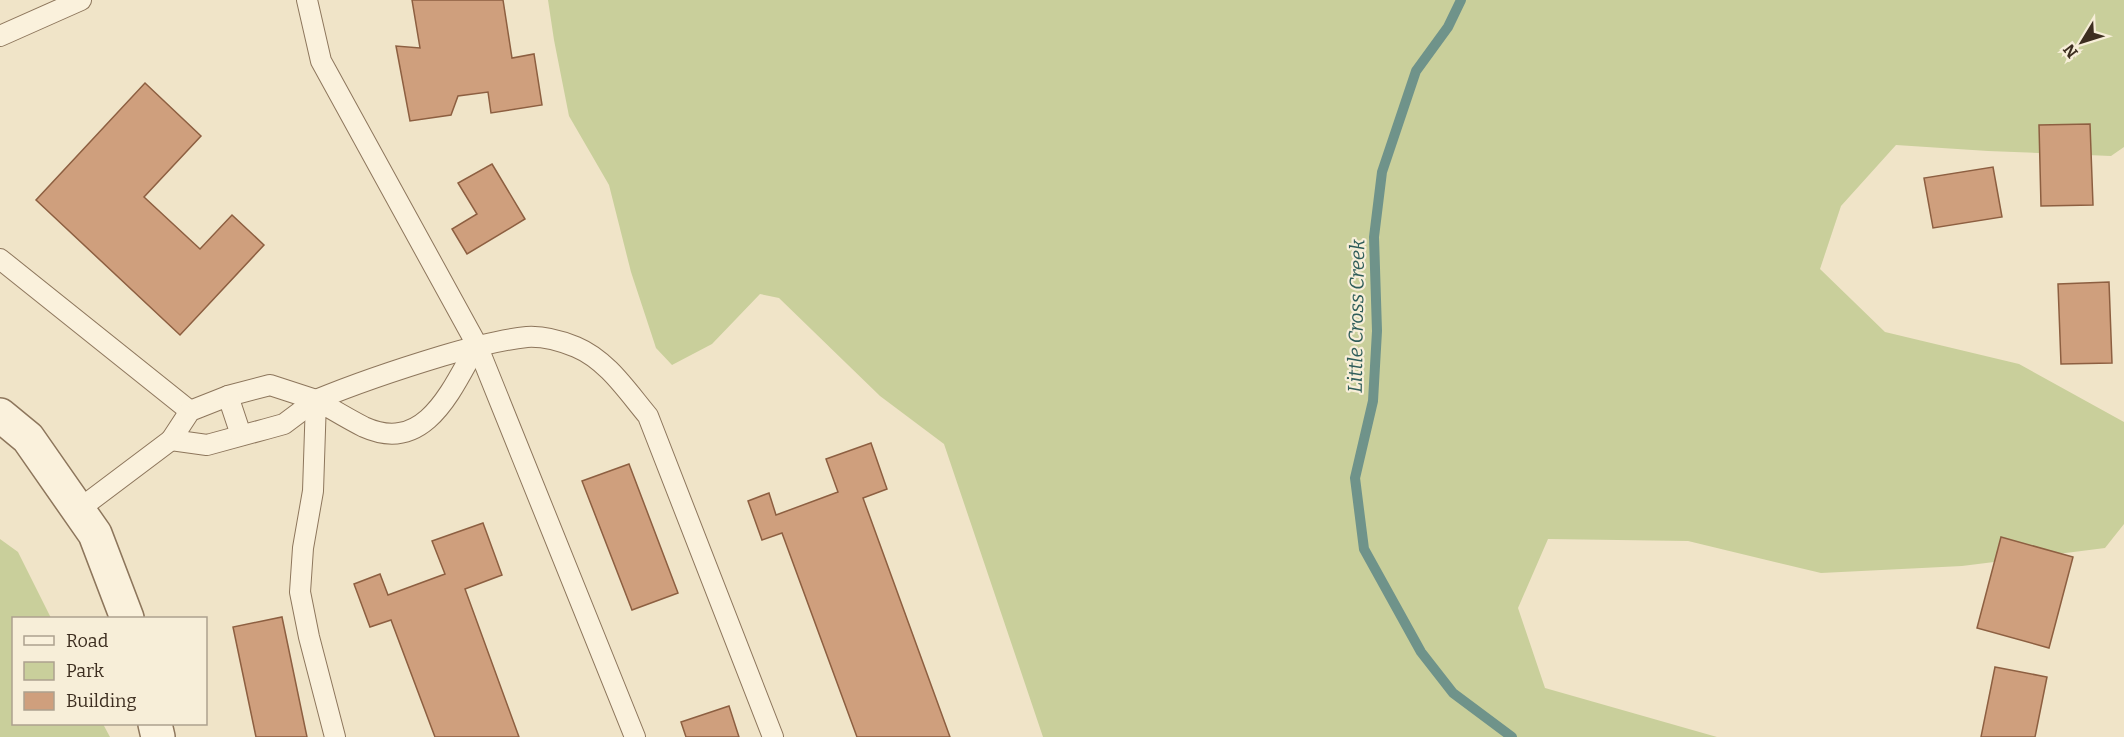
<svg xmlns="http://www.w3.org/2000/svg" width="2124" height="737" font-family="Bitter,serif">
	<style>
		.green { fill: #c9cf9b }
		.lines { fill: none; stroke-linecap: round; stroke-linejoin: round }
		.stream { stroke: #6f938a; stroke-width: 10 }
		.building { fill: #cf9f7d; stroke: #8d5f41; stroke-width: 1.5 }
		.lane-casing { stroke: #8d765c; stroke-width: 22 }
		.street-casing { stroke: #8d765c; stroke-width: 36 }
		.lane { stroke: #faf1dc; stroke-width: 20 }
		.street { stroke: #faf1dc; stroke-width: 33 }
		.labels { text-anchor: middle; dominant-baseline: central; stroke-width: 4.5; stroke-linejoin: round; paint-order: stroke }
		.water-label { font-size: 20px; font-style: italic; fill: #2f5d5a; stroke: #f7eed8 }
	</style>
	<rect width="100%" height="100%" fill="#f0e4c8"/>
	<g class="green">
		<path d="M 548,0 L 2124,0 L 2124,147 L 2111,156 L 1988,151 L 1896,145 L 1841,206 L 1820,269 L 1885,332 L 2019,364 L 2124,422 L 2124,524 L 2105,548 L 1962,566 L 1821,573 L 1688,541 L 1548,539 L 1518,608 L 1545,688 L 1717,737 L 1043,737 L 944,444 L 880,396 L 779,298 L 760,294 L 712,344 L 672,365 L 656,348 L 631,272 L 609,185 L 569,116 L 554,40 Z"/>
		<path d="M 0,539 L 18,552 L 51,618 L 14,618 L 14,724 L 103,724 L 110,737 L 0,737 Z"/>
	</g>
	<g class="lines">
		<path class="stream" d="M 1461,0 L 1448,27 L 1416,71 L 1382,172 L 1374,237 L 1377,331 L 1373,401 L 1355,478 L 1364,549 L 1421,652 L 1453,693 L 1512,737"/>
	</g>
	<g class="building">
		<path d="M 412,0 L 503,0 L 512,58 L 534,54 L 542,105 L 491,113 L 488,92 L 458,96 L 451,115 L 410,121 L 396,46 L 420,48 Z"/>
		<path d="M 145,83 L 201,136 L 144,197 L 200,249 L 232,215 L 264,245 L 180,335 L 36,200 Z"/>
		<path d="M 2090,124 L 2093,205 L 2041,206 L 2039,125 Z"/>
		<path d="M 492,164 L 525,219 L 467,254 L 452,229 L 477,214 L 458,183 Z"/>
		<path d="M 1993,167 L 2002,217 L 1933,228 L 1924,178 Z"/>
		<path d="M 2109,282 L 2112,363 L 2061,364 L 2058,284 Z"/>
		<path d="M 871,443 L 887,489 L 863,498 L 950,737 L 857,737 L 782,533 L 762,540 L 748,501 L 769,493 L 776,515 L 838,492 L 826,459 Z"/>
		<path d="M 629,464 L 678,593 L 632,610 L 582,481 Z"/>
		<path d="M 483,523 L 502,575 L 465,589 L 519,737 L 435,737 L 391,620 L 370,627 L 354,584 L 380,574 L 388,595 L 445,574 L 432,541 Z"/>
		<path d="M 2001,537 L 2073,557 L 2049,648 L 1977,628 Z"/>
		<path d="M 282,617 L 307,737 L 256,737 L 233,627 Z"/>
		<path d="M 1995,667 L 2047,677 L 2035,737 L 1981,737 Z"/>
		<path d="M 729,706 L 739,737 L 686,737 L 681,722 Z"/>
	</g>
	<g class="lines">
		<g class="lane-casing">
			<g id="lane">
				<path d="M 307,0 L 321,61 L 477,345 L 635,737"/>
				<path d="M 0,36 L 81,0"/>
				<path d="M 0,259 L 190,411"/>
				<path d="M 270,385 L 316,400 L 284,424 L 266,429 L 207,445 L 171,440 L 190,411 L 228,396 Z"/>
				<path d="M 228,396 L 241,435"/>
				<path d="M 316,400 C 357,383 399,369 442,356 C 469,348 498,340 527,337 C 543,336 561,341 576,347 C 607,360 627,391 648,416 L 773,737"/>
				<path d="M 78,510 L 171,440"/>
				<path d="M 335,737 L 309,637 L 300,592 L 303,548 L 313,491 L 316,400 C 332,409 348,419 364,427 C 426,455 452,388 477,345"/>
			</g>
		</g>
		<g class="street-casing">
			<g id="street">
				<path d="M 0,415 L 28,438 L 95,534 L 127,618"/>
				<path d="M 155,724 L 158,737"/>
			</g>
		</g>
		<use href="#lane" class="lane"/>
		<use href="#street" class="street"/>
	</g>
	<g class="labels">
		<g class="water-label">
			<text transform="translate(1356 316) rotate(-89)">Little Cross Creek</text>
		</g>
	</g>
	<rect x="12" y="617" width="195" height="108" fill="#f7eed8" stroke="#ada18e" stroke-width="1.5"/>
	<rect x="24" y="636" width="30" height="9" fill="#faf1dc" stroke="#ada18e" stroke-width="1.5"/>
	<text x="66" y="647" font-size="18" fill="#3d2e20">Road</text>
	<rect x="24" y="662" width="30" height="18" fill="#c9cf9b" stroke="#ada18e" stroke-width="1.5"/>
	<text x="66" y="677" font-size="18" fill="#3d2e20">Park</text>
	<rect x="24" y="692" width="30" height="18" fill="#cf9f7d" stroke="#ada18e" stroke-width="1.5"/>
	<text x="66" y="707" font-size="18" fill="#3d2e20">Building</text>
	<g transform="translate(2082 42) rotate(232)" stroke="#f7eed8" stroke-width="4.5" paint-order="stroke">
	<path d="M0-4.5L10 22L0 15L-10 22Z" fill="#3d2e20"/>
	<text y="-9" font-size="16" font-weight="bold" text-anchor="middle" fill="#3d2e20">N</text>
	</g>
</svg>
